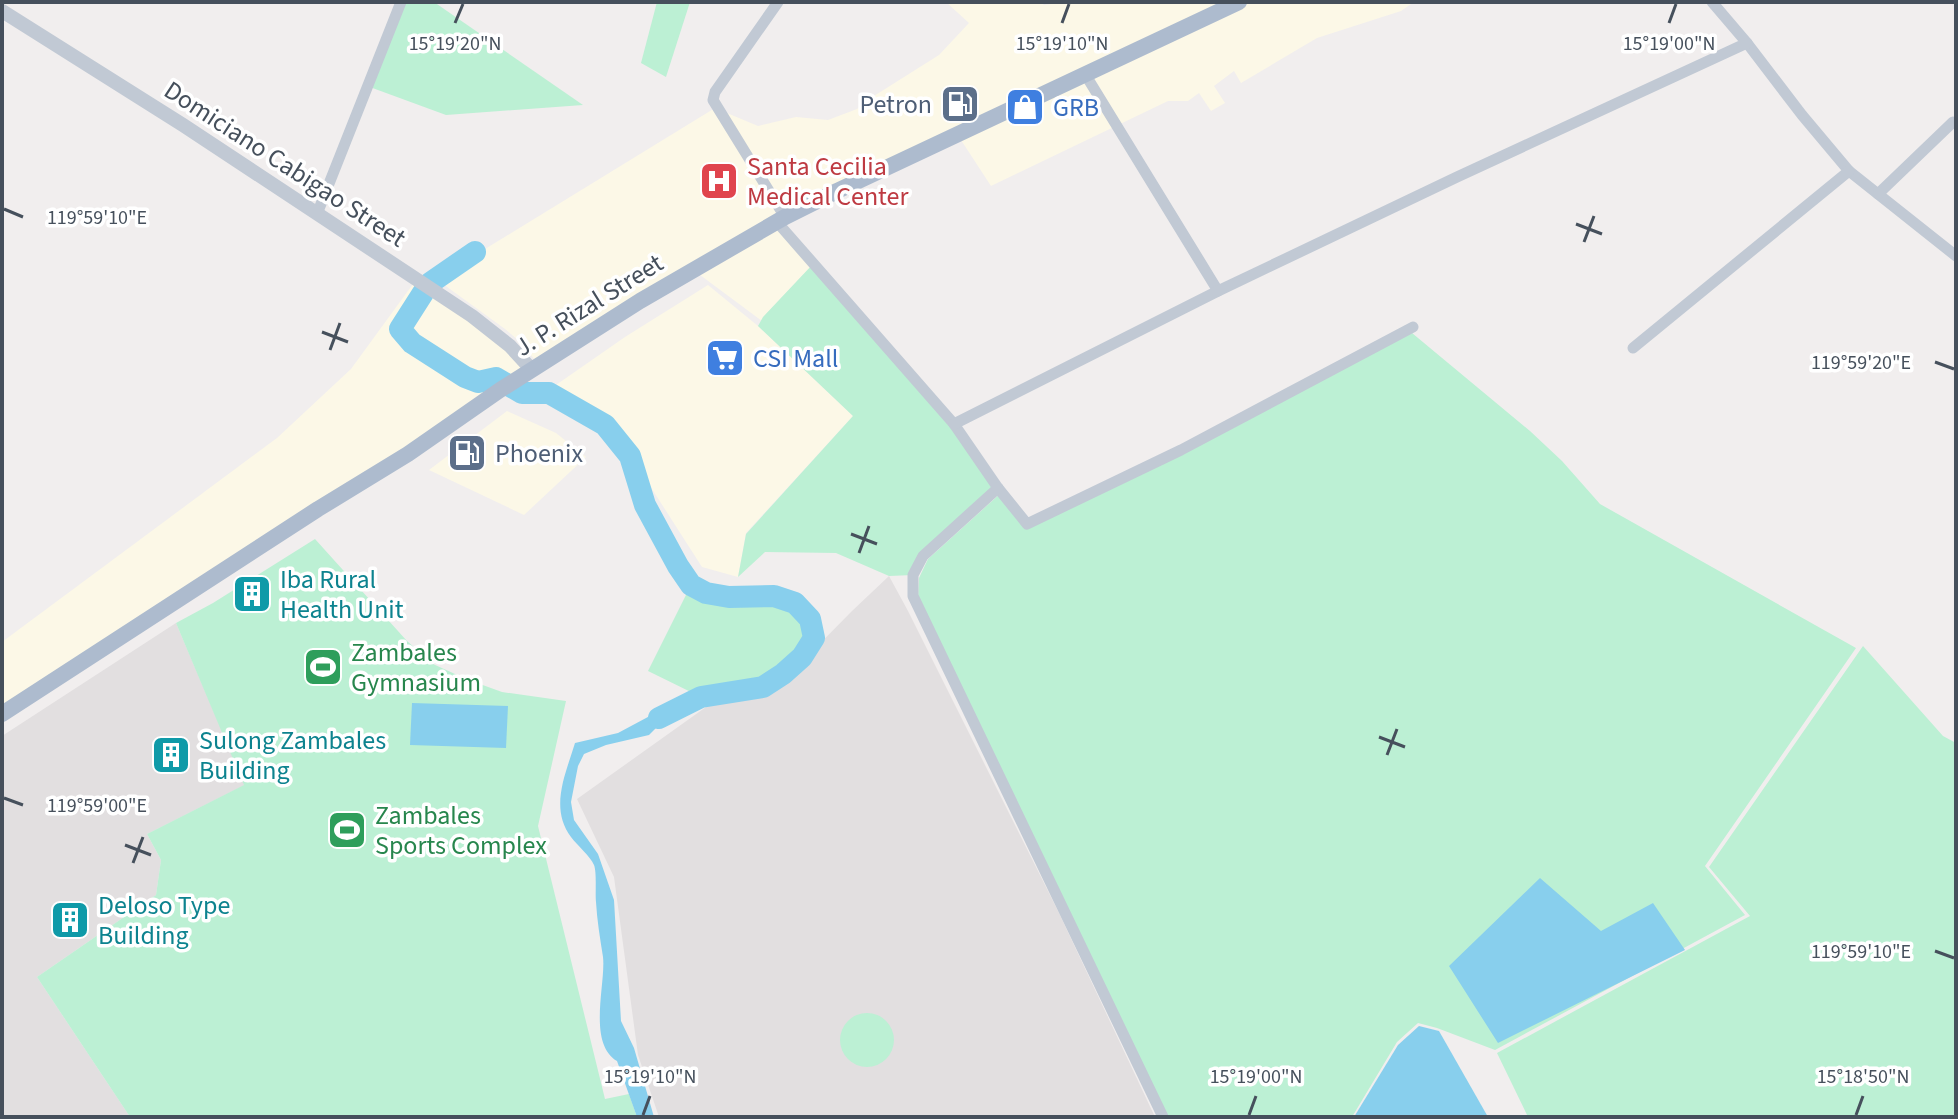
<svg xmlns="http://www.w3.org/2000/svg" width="1958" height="1119" font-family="'Source Sans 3',sans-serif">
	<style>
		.commercial { fill: #fcf8e7 }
		.education { fill: #e2dfe0 }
		.green { fill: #bcf0d4 }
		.water { fill: #88cfed }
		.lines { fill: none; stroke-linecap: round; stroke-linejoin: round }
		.river { stroke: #88cfed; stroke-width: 22 }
		.minor { stroke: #c1c9d4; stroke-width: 11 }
		.tertiary { stroke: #c1c9d4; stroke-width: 14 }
		.primary { stroke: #adbbce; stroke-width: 16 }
		.ticks { fill: none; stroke: #46505c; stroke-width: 3 }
		.labels { text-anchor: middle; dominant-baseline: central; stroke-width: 7; stroke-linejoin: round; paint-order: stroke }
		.service-label { font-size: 26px; fill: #4e5e75; stroke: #fff; text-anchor: end }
		.shop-label { font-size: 26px; fill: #366cbe; stroke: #fff; text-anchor: start }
		.street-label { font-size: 26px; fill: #46505c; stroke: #fff }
		.health-label { font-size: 26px; fill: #be3a42; stroke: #fff; text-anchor: start }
		.culture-label { font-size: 26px; fill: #0d838f; stroke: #fff; text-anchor: start }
		.leisure-label { font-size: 26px; fill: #27864d; stroke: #fff; text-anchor: start }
		.ticks-label { font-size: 20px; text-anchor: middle; fill: #46505c; stroke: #fff; stroke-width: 7; stroke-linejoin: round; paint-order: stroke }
	</style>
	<rect width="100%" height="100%" fill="#f1eeee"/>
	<g class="commercial">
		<path d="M 946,2 L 1040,2 L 1044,5 L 1065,2 L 1414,2 L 1401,11 L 1317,38 L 1241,83 L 1234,71 L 1214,86 L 1225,103 L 1211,111 L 1199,93 L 1188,101 L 1168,101 L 991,186 L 961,140 L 775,223 L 816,261 L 767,313 L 762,321 L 692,269 L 541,367 L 519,341 L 505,329 L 443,284 L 485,249 L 715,108 L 758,126 L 796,117 L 828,120 L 857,109 L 866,101 L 939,55 L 969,23 Z"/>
		<path d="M 413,284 L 469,317 L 523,367 L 318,509 L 2,713 L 2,642 L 277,438 L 351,369 Z"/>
		<path d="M 708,285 L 758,326 L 853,416 L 746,533 L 738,577 L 702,567 L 652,489 L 623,436 L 543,394 L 625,337 Z"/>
		<path d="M 507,411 L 556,433 L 586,457 L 524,515 L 429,470 Z"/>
	</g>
	<g class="education">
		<path d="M 889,576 L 908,611 L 1058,911 L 1155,1117 L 659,1117 L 638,1055 L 614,877 L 577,799 L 713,702 L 778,686 L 852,611 Z"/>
		<path d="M 176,623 L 245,785 L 147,834 L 161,860 L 156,895 L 37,977 L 130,1117 L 2,1117 L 2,736 Z"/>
	</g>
	<g class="green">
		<path d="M 401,2 L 434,2 L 583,105 L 446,115 L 367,86 Z"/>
		<path d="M 657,2 L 690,2 L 666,77 L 641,63 Z"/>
		<path d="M 813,264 L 954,424 L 998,488 L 923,556 L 913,575 L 889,576 L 836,553 L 765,552 L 738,577 L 746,534 L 853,416 L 758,326 L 763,317 Z"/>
		<path d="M 1412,333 L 1530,431 L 1562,461 L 1600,504 L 1856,648 L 1705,866 L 1745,915 L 1495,1050 L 1437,1028 L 1418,1023 L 1397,1042 L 1352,1117 L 1167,1117 L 918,599 L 919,578 L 928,559 L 1002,492 L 1031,527 Z"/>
		<path d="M 315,539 L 407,641 L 433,664 L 466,679 L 502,692 L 566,701 L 538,826 L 605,1099 L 629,1094 L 637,1117 L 130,1117 L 37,977 L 156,895 L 161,860 L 147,834 L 244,785 L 176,623 L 213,603 Z"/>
		<path d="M 691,585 L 706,593 L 729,597 L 774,596 L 795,603 L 810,619 L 814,638 L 802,657 L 783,674 L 763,687 L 701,697 L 648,671 Z"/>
		<path d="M 1863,646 L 1943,736 L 1956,743 L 1956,1117 L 1528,1117 L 1497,1053 L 1750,916 L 1709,867 Z"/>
		<circle cx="867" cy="1040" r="27"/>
	</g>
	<g class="water">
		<path d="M 412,703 L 508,706 L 506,748 L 410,745 Z"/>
		<path d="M 685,706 L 665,719 L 649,735 L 606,745 L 584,754 L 578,766 L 571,802 L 574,820 L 598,854 L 614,900 L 621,1021 L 634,1048 L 654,1117 L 637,1117 L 617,1061 C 587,1043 606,984 603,957 C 600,938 597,920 596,902 C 595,892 597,873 594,865 C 590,856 577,845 571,837 C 549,808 566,773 575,743 L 618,733 L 661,710 Z"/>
		<path d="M 1540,878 L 1601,931 L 1653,903 L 1685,950 L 1498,1043 L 1449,966 Z"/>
		<path d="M 1419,1026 L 1439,1031 L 1488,1117 L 1354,1117 L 1398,1045 Z"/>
	</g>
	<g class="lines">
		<g class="river">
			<path d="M 430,283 L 475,252"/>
			<path d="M 423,293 L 400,329 L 412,343 L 465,377 L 478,382 L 496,378 L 522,393 L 549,393 L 605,425 L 630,456 L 645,505 L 678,566 L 691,585 L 706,593 L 729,597 L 774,596 L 795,603 L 810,619 L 814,638 L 802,657 L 783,674 L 763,687 L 701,697 L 659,718"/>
		</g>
		<g class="minor">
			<path d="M 778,2 L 715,92 L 713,100 L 785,217"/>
			<path d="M 1747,43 L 1802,115 L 1849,171 L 1956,256"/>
			<path d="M 1085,74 L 1218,291"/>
			<path d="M 1878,194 L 1953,122"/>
			<path d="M 317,214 L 401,2"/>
			<path d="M 777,222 L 954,424 L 998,488 L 1027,524 L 1181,450 L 1413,327"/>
			<path d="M 1633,348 L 1849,171"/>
			<path d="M 954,424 L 1218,291 L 1457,177 L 1747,43 L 1712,2"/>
			<path d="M 998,488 L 923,556 L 913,575 L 913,596 L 1163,1117"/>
		</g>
		<path class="tertiary" d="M 2,11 L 183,125 L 472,316 L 510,346 L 532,370"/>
		<path class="primary" d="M 2,714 L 318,509 L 408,454 L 500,390 L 640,301 L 785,217 L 837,191 L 1239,2"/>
	</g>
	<path class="ticks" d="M 455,23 L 463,4M 1062,23 L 1069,4M 1669,23 L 1676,4M 4,209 L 23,217M 1576,224 L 1602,234M 1584,242 L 1594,216M 322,332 L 348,342M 330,350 L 340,323M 1935,362 L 1954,369M 851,534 L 877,544M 859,553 L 869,526M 1379,737 L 1405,747M 1387,755 L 1397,729M 4,798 L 23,805M 125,845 L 151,855M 133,863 L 143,837M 1935,951 L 1954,958M 643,1115 L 650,1096M 1249,1115 L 1256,1096M 1856,1115 L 1863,1096"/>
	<defs>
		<g id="fuel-square" transform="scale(2)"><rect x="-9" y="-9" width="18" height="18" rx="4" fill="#5c6f8a" stroke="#fff"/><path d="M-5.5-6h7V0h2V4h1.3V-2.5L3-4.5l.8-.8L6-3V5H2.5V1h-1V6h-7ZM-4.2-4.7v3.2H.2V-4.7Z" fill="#fff"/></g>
		<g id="shop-square" transform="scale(2)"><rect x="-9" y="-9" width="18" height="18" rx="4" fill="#3f7fe0" stroke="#fff"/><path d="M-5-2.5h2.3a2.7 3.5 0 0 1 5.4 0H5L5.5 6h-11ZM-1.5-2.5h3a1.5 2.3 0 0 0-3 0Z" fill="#fff"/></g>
		<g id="hospital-square" transform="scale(2)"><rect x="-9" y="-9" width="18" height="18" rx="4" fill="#e0444e" stroke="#fff"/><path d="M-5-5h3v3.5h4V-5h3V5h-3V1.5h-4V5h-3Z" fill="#fff"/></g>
		<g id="supermarket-square" transform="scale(2)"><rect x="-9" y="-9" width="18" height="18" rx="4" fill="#3f7fe0" stroke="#fff"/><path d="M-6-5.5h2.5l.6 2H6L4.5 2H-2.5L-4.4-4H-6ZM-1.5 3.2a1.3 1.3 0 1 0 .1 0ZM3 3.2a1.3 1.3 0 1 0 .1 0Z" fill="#fff"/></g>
		<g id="building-square" transform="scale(2)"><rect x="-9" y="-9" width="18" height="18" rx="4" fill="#0f9aa8" stroke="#fff"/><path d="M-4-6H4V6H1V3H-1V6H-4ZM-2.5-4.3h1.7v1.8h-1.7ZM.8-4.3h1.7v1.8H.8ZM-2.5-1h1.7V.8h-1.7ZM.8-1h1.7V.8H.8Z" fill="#fff"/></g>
		<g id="stadium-square" transform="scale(2)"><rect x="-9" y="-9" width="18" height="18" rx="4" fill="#2e9e5b" stroke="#fff"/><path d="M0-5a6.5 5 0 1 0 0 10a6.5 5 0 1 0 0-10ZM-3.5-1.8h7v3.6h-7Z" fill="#fff"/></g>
	</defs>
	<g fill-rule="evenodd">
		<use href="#fuel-square" x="960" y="104"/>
		<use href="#shop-square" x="1025" y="107"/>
		<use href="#hospital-square" x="719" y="181"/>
		<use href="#supermarket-square" x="725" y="358"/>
		<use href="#fuel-square" x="467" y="453"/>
		<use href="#building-square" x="252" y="594"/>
		<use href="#stadium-square" x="323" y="667"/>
		<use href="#building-square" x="171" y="755"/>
		<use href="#stadium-square" x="347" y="830"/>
		<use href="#building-square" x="70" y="920"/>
	</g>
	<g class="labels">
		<g class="service-label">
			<text x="932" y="104">Petron</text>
			<text x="495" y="453" text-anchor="start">Phoenix</text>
		</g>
		<g class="shop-label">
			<text x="1053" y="107">GRB</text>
			<text x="753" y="358">CSI Mall</text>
		</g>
		<g class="street-label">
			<text transform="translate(285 164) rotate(33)">Domiciano Cabigao Street</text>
			<text transform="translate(589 305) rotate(-32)">J. P. Rizal Street</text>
		</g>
		<g class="health-label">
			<text x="747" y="166">Santa Cecilia<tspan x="747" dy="30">Medical Center</tspan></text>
		</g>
		<g class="culture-label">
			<text x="280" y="579">Iba Rural<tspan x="280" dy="30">Health Unit</tspan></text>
			<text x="199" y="740">Sulong Zambales<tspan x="199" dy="30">Building</tspan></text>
			<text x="98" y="905">Deloso Type<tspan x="98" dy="30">Building</tspan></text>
		</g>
		<g class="leisure-label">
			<text x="351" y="652">Zambales<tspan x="351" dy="30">Gymnasium</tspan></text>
			<text x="375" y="815">Zambales<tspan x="375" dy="30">Sports Complex</tspan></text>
		</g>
	</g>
	<g class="ticks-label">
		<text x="455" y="50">15°19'20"N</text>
		<text x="1062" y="50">15°19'10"N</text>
		<text x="1669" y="50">15°19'00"N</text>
		<text x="97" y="224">119°59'10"E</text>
		<text x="1861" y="369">119°59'20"E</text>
		<text x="97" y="812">119°59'00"E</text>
		<text x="1861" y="958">119°59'10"E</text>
		<text x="650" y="1083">15°19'10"N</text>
		<text x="1256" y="1083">15°19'00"N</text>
		<text x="1863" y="1083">15°18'50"N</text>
	</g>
	<rect width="1958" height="1119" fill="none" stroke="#46505c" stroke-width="8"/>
</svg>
